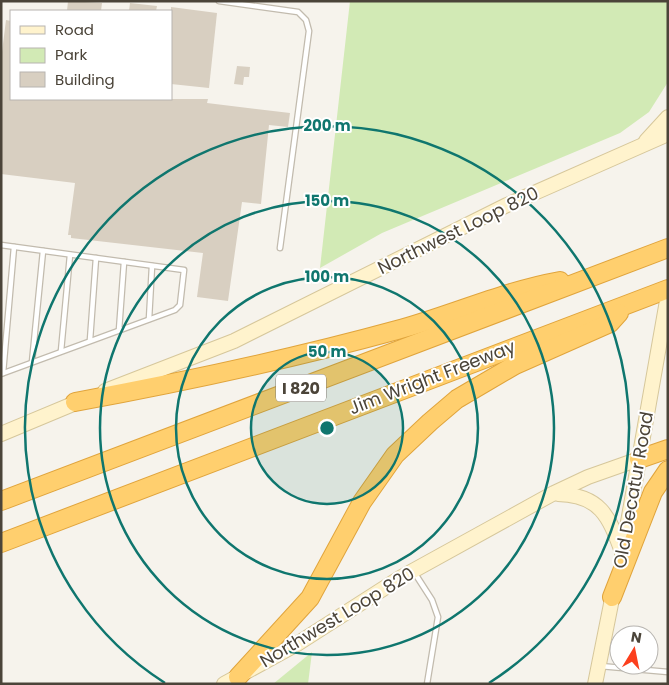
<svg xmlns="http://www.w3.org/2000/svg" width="669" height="685" font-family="Poppins,sans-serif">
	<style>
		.green { fill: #d2eab5 }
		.building { fill: #d8cfc1 }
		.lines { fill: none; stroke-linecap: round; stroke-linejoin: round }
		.lane-casing { stroke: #c2bbae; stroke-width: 7 }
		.secondary-casing { stroke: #d6c79b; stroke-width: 16 }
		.highway-casing { stroke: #e0a43c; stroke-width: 20 }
		.lane { stroke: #fff; stroke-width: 4.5 }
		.secondary { stroke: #fff3cd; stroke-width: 14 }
		.highway { stroke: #ffcf6e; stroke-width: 18 }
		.ring { fill: none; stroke: #0f766e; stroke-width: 2.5 }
		.labels { text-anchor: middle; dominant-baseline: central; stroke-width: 4; stroke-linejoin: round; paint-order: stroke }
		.shield { fill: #fff; stroke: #817c74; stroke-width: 1 }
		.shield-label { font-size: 16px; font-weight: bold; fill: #4b4439 }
		.street-label { font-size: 18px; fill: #4b4439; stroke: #fff }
		.centre { fill: #0f766e; stroke: #fff; stroke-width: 2.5 }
		.ring-label { font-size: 15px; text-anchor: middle; font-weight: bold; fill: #0f766e; stroke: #fff; stroke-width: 4; stroke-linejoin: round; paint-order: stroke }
	</style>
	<rect width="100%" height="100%" fill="#f6f3ec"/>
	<g class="green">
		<path d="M 350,1 L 668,1 L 668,82 L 649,112 L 620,133 L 382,233 L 320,268 Z"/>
		<path d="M 312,652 L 308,684 L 273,684 Z"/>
	</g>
	<g class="building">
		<path d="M 68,1 L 102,3 L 101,11 L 67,11 Z"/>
		<path d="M 130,3 L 157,6 L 156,11 L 129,11 Z"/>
		<path d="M 171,7 L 217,13 L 209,88 L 171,84 Z"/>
		<path d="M 6,20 L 11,21 L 11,99 L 208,99 L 207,103 L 290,113 L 288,127 L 269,125 L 261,204 L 242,202 L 228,301 L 197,297 L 203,253 L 71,238 L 71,235 L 68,235 L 75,183 L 1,174 L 1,60 Z"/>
		<path d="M 237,66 L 250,67 L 249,77 L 244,77 L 243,85 L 234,84 Z"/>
	</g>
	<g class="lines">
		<g class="lane-casing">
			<g id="lane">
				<path d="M 219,1 L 298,12 L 306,20 L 309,31 L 280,248"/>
				<path d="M 1,245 L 184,270 L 180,305 L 175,310 L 1,374"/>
				<path d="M 149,319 L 152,266"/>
				<path d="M 119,330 L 124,262"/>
				<path d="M 90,340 L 96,258"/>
				<path d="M 61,351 L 70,255"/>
				<path d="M 32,362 L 43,251"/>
				<path d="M 3,373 L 14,247"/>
				<path d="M 414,572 L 432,600 L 438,617 L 427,684"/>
				<path d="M 600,666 L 668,672"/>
			</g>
		</g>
		<g class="secondary-casing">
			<g id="secondary">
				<path d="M 646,141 L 668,117"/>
				<path d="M 105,391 L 234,341 L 507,205 L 668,134"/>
				<path d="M 1,434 L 85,399"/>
				<path d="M 558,494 C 600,495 609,516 622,552"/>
				<path d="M 622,556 L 668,295"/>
				<path d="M 224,684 L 297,644 L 400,578 L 554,493 L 588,477 L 639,459"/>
				<path d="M 595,684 L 614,589"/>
			</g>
		</g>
		<g class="highway-casing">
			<g id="highway">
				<path d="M 75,402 C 183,382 291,359 397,330 C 452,315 504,291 560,281"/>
				<path d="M 639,459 L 668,449"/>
				<path d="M 1,501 L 668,248"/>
				<path d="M 1,543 L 668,289"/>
				<path d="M 612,597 L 653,492 L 668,470"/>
				<path d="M 238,677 L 310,598 L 362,502 L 395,455 L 430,422 L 457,399 L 515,365 L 610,323 L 619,313"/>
			</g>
		</g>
		<use href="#lane" class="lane"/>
		<use href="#secondary" class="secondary"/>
		<use href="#highway" class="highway"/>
	</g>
	<circle cx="327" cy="428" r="76" fill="#0f766e" fill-opacity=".12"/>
	<g class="ring">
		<circle cx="327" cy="428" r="76"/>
		<circle cx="327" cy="428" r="151"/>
		<circle cx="327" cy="428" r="227"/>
		<path d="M165 683A302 302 0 1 1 489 683"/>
	</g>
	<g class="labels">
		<rect class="shield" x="276" y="374.5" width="50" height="27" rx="4"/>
		<g class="shield-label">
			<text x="301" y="388">I 820</text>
		</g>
		<g class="street-label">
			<text transform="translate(458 230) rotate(-26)">Northwest Loop 820</text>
			<text transform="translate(432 377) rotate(-21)">Jim Wright Freeway</text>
			<text transform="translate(633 490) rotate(-80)">Old Decatur Road</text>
			<text transform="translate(337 617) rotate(-31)">Northwest Loop 820</text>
		</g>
	</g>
	<circle cx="327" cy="428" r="8" class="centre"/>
	<g class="ring-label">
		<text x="327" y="131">200 m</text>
		<text x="327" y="206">150 m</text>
		<text x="327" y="282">100 m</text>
		<text x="327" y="357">50 m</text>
	</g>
	<rect width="669" height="685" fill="none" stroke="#4b4439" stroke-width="5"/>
	<rect x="10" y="10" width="162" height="90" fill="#ffffff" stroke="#b7b4b0"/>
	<rect x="20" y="26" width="25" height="8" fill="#fff3cd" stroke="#b7b4b0"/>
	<text x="55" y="35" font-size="15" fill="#4b4439">Road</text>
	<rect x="20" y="48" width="25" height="15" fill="#d2eab5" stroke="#b7b4b0"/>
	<text x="55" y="60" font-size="15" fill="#4b4439">Park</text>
	<rect x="20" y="72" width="25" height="15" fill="#d8cfc1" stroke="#b7b4b0"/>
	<text x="55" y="85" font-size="15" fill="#4b4439">Building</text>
	<g transform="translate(634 650) rotate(10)"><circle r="24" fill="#ffffff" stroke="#b7b4b0"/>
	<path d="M0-4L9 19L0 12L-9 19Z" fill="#fc3f1d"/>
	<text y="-8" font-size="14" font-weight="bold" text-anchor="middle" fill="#4b4439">N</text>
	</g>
</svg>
